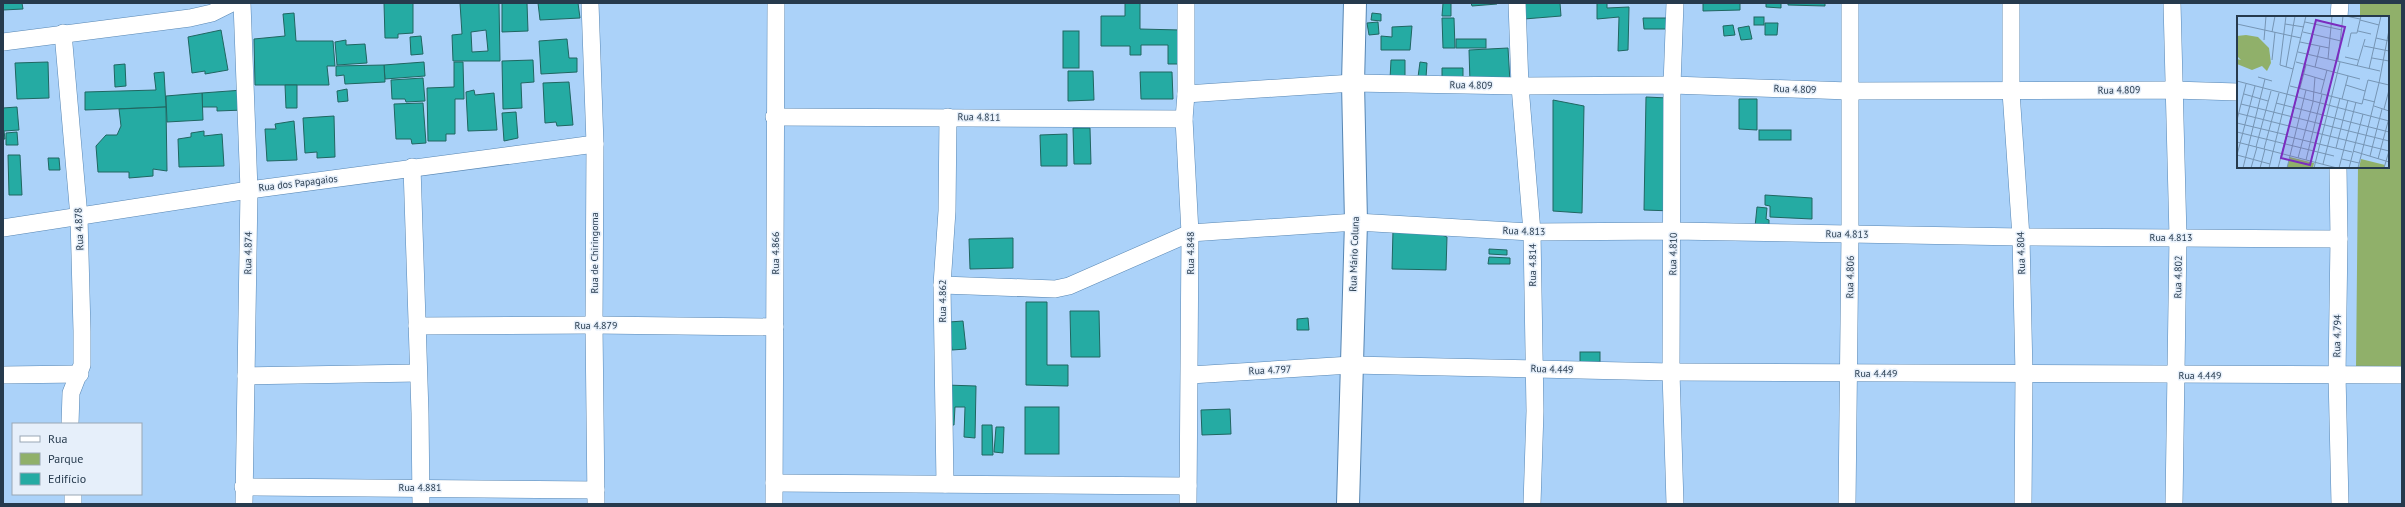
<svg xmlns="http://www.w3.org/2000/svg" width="2405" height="507" font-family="'PT Sans',sans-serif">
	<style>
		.green { fill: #90b06a }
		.building { fill: #25aba3; stroke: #206661; fill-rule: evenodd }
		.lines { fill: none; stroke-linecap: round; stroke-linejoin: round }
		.minor-casing { stroke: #5786b3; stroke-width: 18 }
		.secondary-casing { stroke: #5786b3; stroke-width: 24 }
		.minor { stroke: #fff; stroke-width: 17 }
		.secondary { stroke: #fff; stroke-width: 22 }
		.labels { text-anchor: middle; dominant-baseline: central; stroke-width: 3; stroke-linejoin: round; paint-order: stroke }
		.street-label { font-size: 10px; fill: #263a4d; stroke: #e6effa }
		.inset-road { fill: none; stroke: #7695b4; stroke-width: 1 }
		.view { fill: #7b2cbf; fill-opacity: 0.15; stroke: #7b2cbf; stroke-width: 2 }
		.inset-edge { fill: none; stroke: #263a4d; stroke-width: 2 }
	</style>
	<rect width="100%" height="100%" fill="#abd2f9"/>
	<path class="green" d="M 2360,3 L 2402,3 L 2402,369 L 2356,369 L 2358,167 L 2388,167 L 2388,17 L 2360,17 Z"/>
	<g class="building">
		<path d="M 3,3 L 22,3 L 23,9 L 3,10 Z"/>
		<path d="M 384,3 L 413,3 L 413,33 L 398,34 L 398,38 L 385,38 Z"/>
		<path d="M 460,3 L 499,3 L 500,61 L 453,61 L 452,35 L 462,34 ZM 486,30 L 488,51 L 472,52 L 471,32 Z"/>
		<path d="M 502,3 L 527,3 L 528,31 L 502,32 Z"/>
		<path d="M 538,3 L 578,3 L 580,18 L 540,20 Z"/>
		<path d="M 1125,3 L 1140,3 L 1140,29 L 1180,30 L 1180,64 L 1168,64 L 1168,45 L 1141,45 L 1141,55 L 1130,55 L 1130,46 L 1101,46 L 1101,16 L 1125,16 Z"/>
		<path d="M 1443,3 L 1451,3 L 1451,16 L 1442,16 Z"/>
		<path d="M 1471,3 L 1497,3 L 1497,4 L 1472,6 Z"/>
		<path d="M 1523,3 L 1560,3 L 1561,16 L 1524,19 Z"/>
		<path d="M 1597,3 L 1607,3 L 1607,8 L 1629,7 L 1628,50 L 1618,51 L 1619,17 L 1597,19 Z"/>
		<path d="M 1703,3 L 1740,3 L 1740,10 L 1703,11 Z"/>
		<path d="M 1766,3 L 1781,3 L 1781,8 L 1766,7 Z"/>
		<path d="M 1788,3 L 1825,3 L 1825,6 L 1788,5 Z"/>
		<path d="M 294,13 L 296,41 L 333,41 L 335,66 L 327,66 L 329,85 L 255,85 L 254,39 L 285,36 L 283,14 Z"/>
		<path d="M 1372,13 L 1381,14 L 1381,21 L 1371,20 Z"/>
		<rect x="1754" y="17" width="10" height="8"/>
		<path d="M 1442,18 L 1454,18 L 1455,48 L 1443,48 Z"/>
		<path d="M 1643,18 L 1669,18 L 1669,29 L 1644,29 Z"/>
		<path d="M 1378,22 L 1379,34 L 1369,35 L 1367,23 Z"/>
		<path d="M 1765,23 L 1778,23 L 1777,35 L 1765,35 Z"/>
		<path d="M 1733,25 L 1735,35 L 1724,36 L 1723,26 Z"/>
		<path d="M 1412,26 L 1410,50 L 1381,50 L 1381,36 L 1392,37 L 1392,27 Z"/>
		<path d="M 1749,26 L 1752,39 L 1741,40 L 1738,28 Z"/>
		<path d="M 221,30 L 228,70 L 205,74 L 205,71 L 192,73 L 188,37 Z"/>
		<rect x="1063" y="31" width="16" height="37"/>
		<path d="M 421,36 L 423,54 L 411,55 L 410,37 Z"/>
		<path d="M 567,39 L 569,58 L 577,58 L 577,72 L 541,74 L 539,41 Z"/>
		<rect x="1456" y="39" width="30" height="9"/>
		<path d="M 346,40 L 346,45 L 365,44 L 367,63 L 337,65 L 335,42 Z"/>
		<path d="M 1508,48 L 1510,82 L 1470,83 L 1469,50 Z"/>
		<path d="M 533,60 L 534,82 L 521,83 L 522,108 L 503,109 L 502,61 Z"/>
		<path d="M 1391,60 L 1405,60 L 1405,79 L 1390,79 Z"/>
		<path d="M 48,62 L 49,98 L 17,99 L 15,63 Z"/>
		<path d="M 424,62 L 425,76 L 385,79 L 384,65 Z"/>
		<path d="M 454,62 L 463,62 L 464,99 L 455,99 L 455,134 L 446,134 L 446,141 L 428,141 L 427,88 L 454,87 Z"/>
		<path d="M 1420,62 L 1427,63 L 1426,78 L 1418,77 Z"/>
		<path d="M 125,64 L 126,86 L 115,87 L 114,65 Z"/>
		<path d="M 384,65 L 385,82 L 345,84 L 344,75 L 336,76 L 336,66 Z"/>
		<path d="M 1442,68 L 1463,68 L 1463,80 L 1442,81 Z"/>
		<path d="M 1068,71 L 1093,71 L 1094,100 L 1068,101 Z"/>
		<path d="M 164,72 L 166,107 L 85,110 L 85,92 L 156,90 L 154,73 Z"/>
		<path d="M 1140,72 L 1172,72 L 1173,99 L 1141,99 Z"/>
		<path d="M 423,78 L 425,101 L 406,102 L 405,99 L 392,99 L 391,80 Z"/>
		<path d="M 569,82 L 573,125 L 557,126 L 556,122 L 545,123 L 543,83 Z"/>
		<path d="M 285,85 L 297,85 L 297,108 L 286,108 Z"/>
		<path d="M 347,89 L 348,101 L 338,102 L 337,91 Z"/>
		<path d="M 243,90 L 244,110 L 217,111 L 217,107 L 202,107 L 202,93 Z"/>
		<path d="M 474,90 L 475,95 L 494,93 L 497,130 L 468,131 L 466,92 Z"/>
		<path d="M 202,93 L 203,120 L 167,122 L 166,96 Z"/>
		<path d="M 1646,97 L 1668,98 L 1673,211 L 1644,210 Z"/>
		<path d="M 1739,99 L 1757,99 L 1757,130 L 1739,129 Z"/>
		<path d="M 1553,100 L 1584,106 L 1582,213 L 1553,211 Z"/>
		<path d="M 423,103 L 426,143 L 412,144 L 411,139 L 396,139 L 394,104 Z"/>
		<path d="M 17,107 L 19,130 L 4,131 L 5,139 L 3,139 L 3,108 Z"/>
		<path d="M 166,107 L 167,171 L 153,169 L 153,176 L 129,178 L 129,172 L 98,172 L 96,146 L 106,135 L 117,135 L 121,126 L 119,109 Z"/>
		<path d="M 516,112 L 518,138 L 504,141 L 502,113 Z"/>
		<path d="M 334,116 L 335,157 L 317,158 L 317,152 L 305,153 L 303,118 Z"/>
		<path d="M 294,121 L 297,160 L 267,161 L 265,129 L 276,129 L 275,124 Z"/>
		<path d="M 1073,128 L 1090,128 L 1091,164 L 1074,164 Z"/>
		<rect x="1759" y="130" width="32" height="10"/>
		<path d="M 204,131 L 204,136 L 222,134 L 224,166 L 179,167 L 178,139 L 191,137 L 191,133 Z"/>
		<path d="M 17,132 L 18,145 L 6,145 L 6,133 Z"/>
		<path d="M 1067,134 L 1067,166 L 1041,166 L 1040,135 Z"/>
		<path d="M 8,155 L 20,155 L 22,195 L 9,195 Z"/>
		<path d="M 48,158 L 59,158 L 60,170 L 49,170 Z"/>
		<path d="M 1765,195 L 1812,198 L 1812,219 L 1770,217 L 1770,206 L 1765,205 Z"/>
		<path d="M 1757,207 L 1767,208 L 1766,219 L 1769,220 L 1769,228 L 1755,227 Z"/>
		<path d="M 1393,230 L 1431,231 L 1447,237 L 1446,270 L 1392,269 Z"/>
		<path d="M 1013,238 L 1013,268 L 970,269 L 969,239 Z"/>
		<path d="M 1489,249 L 1507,250 L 1507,255 L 1489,254 Z"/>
		<path d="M 1489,257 L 1510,258 L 1510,264 L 1488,264 Z"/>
		<path d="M 1026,302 L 1047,302 L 1047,365 L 1068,365 L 1068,386 L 1026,385 Z"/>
		<path d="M 1070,311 L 1099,311 L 1100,357 L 1071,357 Z"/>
		<path d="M 1308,318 L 1309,330 L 1297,330 L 1297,319 Z"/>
		<path d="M 963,321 L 966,349 L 952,350 L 949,322 Z"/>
		<rect x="1580" y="352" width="20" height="10"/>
		<path d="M 946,385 L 976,386 L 975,438 L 964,437 L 965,407 L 955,407 L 954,425 L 945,425 Z"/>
		<rect x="1025" y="407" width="34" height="47"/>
		<path d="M 1230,409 L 1231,434 L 1202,435 L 1201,410 Z"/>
		<path d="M 982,425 L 992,425 L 993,455 L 982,455 Z"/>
		<path d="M 996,427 L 1004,427 L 1003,453 L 994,452 Z"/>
	</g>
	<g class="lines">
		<g class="minor-casing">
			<g id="minor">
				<path d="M 242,3 L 249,190 L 244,504"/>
				<path d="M 590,3 L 595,144 L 594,325 L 596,504"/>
				<path d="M 1186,3 L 1186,94 L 1184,119 L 1190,233 L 1188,504"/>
				<path d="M 1517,3 L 1520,86 L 1532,232 L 1535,411 L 1532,504"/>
				<path d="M 1675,3 L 1672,85 L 1671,372 L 1675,504"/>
				<path d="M 2011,3 L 2011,92 L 2021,237 L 2024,374 L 2023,504"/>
				<path d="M 2172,3 L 2178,237 L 2174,504"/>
				<path d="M 2339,17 L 2340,3"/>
				<path d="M 63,33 L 79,217 L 82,331 L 82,365 L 71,393 L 70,424"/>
				<path d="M 3,42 L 190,18 L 212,13 L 232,3"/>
				<path d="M 1186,94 L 1353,83 L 1520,86 L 1672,85 L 1849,91 L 2173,90 L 2238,92"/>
				<path d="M 774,117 L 1184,119"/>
				<path d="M 412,167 L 420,413 L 421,504"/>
				<path d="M 2338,167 L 2339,239 L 2337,375 L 2340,504"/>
				<path d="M 3,228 L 249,190 L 595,144"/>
				<path d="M 942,285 L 1055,289 L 1069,286 L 1190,233 L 1356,222 L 1532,232 L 1673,231 L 2021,237 L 2339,239"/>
				<path d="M 417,326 L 594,325 L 775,327"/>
				<path d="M 3,375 L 80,374"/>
				<path d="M 1190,375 L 1351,365 L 1671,372 L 2402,375"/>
				<path d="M 246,376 L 418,373"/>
				<path d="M 774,483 L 1188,486"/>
				<path d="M 945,484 L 942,285 L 947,211 L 948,117"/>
				<path d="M 243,487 L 596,490"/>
				<path d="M 73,494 L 73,504"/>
				<path d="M 774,504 L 776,3"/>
				<path d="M 1847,504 L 1850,234 L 1850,3"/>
			</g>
		</g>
		<g class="secondary-casing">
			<path id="secondary" d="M 1348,504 L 1356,222 L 1353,83 L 1355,3"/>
		</g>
		<use href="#minor" class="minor"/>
		<use href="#secondary" class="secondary"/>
	</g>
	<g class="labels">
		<g class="street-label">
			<text transform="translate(1471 85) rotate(1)">Rua 4.809</text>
			<text transform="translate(1795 89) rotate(2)">Rua 4.809</text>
			<text transform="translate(2119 90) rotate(-1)">Rua 4.809</text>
			<text transform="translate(979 117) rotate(1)">Rua 4.811</text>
			<text transform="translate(298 183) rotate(-7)">Rua dos Papagaios</text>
			<text transform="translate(79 229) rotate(-93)">Rua 4.878</text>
			<text transform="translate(1524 231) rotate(2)">Rua 4.813</text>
			<text transform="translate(1847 234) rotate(1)">Rua 4.813</text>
			<text x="2171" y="237">Rua 4.813</text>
			<text transform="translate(248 253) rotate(-89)">Rua 4.874</text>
			<text transform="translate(594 253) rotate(-90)">Rua de Chiringoma</text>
			<text transform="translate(775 253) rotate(-90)">Rua 4.866</text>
			<text transform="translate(1190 253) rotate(-90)">Rua 4.848</text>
			<text transform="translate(2021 253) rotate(-92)">Rua 4.804</text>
			<text transform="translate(1354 254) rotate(-88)">Rua Mário Coluna</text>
			<text transform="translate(1673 254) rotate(-89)">Rua 4.810</text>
			<text transform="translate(1532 265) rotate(-90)">Rua 4.814</text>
			<text transform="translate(1850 277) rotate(-89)">Rua 4.806</text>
			<text transform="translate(2178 277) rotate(-89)">Rua 4.802</text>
			<text transform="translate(942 301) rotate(-90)">Rua 4.862</text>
			<text x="596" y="325">Rua 4.879</text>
			<text transform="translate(2337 336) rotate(-89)">Rua 4.794</text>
			<text transform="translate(1552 369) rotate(2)">Rua 4.449</text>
			<text transform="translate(1270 370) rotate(-3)">Rua 4.797</text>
			<text x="1876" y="373">Rua 4.449</text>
			<text x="2200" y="375">Rua 4.449</text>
			<text x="420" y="487">Rua 4.881</text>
		</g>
	</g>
	<g transform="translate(2237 16)">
		<rect width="152" height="152" fill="#abd2f9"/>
		<path d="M 9,19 L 21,21 L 32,32 L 34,47 L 30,55 L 25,50 L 15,54 L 0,48 L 0,43 L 4,44 L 0,40 L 0,20 ZM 53,141 L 77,147 L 76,152 L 50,152 ZM 124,143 L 148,149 L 147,152 L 122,152 Z" fill="#90b06a"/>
		<path class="inset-road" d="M 49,0 L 43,49 L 56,53M 109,0 L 123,3M 123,4 L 142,9M 68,6 L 105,14M 0,8 L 64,22M 48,8 L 67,11M 121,15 L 134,18M 35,16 L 38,0M 66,16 L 104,25M 139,22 L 152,25M 27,24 L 29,0M 63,26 L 92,32M 127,30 L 152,35M 111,31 L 114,17 L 120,17 L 124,0M 61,36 L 143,55M 71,38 L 76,18M 108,41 L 121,44M 135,42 L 152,45M 91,43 L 95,0M 35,44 L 38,16M 101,45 L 106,0M 59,46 L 123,63M 120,50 L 128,23M 49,51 L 58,0M 78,51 L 83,30M 132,53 L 144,0M 67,58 L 87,64M 21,61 L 35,65M 0,65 L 152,105M 109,69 L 128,75M 53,70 L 125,88 L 131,64 L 152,69M 63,72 L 69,49M 84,77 L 90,54M 7,78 L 31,85M 105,83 L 111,60M 126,83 L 138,86M 39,87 L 152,116M 4,88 L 152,125M 137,90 L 152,95M 147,93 L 152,74M 0,97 L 152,135M 0,104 L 9,68M 0,107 L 50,119M 0,116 L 97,140M 49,120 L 115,136M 0,126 L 100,152M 19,131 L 34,75M 99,132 L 111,84M 27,133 L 42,77M 116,135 L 152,146M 0,139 L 18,70M 0,139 L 33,148M 133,140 L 145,93M 61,142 L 76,86 L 78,61M 105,143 L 122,147M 141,143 L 152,102M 69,144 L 85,78M 86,148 L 103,82M 6,152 L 28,63M 14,152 L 20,131M 23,152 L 28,133M 32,152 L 69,0M 41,152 L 62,72M 50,152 L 69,74M 77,152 L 103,46M 102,152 L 119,86M 112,152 L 126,98M 121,152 L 142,67 L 152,14M 147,152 L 152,135"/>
		<path class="view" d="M 79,4 L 108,11 L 73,149 L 44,142 Z"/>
		<rect width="152" height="152" class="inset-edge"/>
	</g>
	<rect width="2405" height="507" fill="none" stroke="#263a4d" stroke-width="8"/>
	<rect x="12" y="423" width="130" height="72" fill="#e6effa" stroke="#99a7b5"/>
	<rect x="20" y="436" width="20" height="6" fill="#ffffff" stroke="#99a7b5"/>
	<text x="48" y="443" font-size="12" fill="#263a4d">Rua</text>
	<rect x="20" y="453" width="20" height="12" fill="#90b06a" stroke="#99a7b5"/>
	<text x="48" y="463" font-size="12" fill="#263a4d">Parque</text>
	<rect x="20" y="473" width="20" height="12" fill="#25aba3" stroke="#99a7b5"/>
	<text x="48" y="483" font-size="12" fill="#263a4d">Edifício</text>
</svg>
